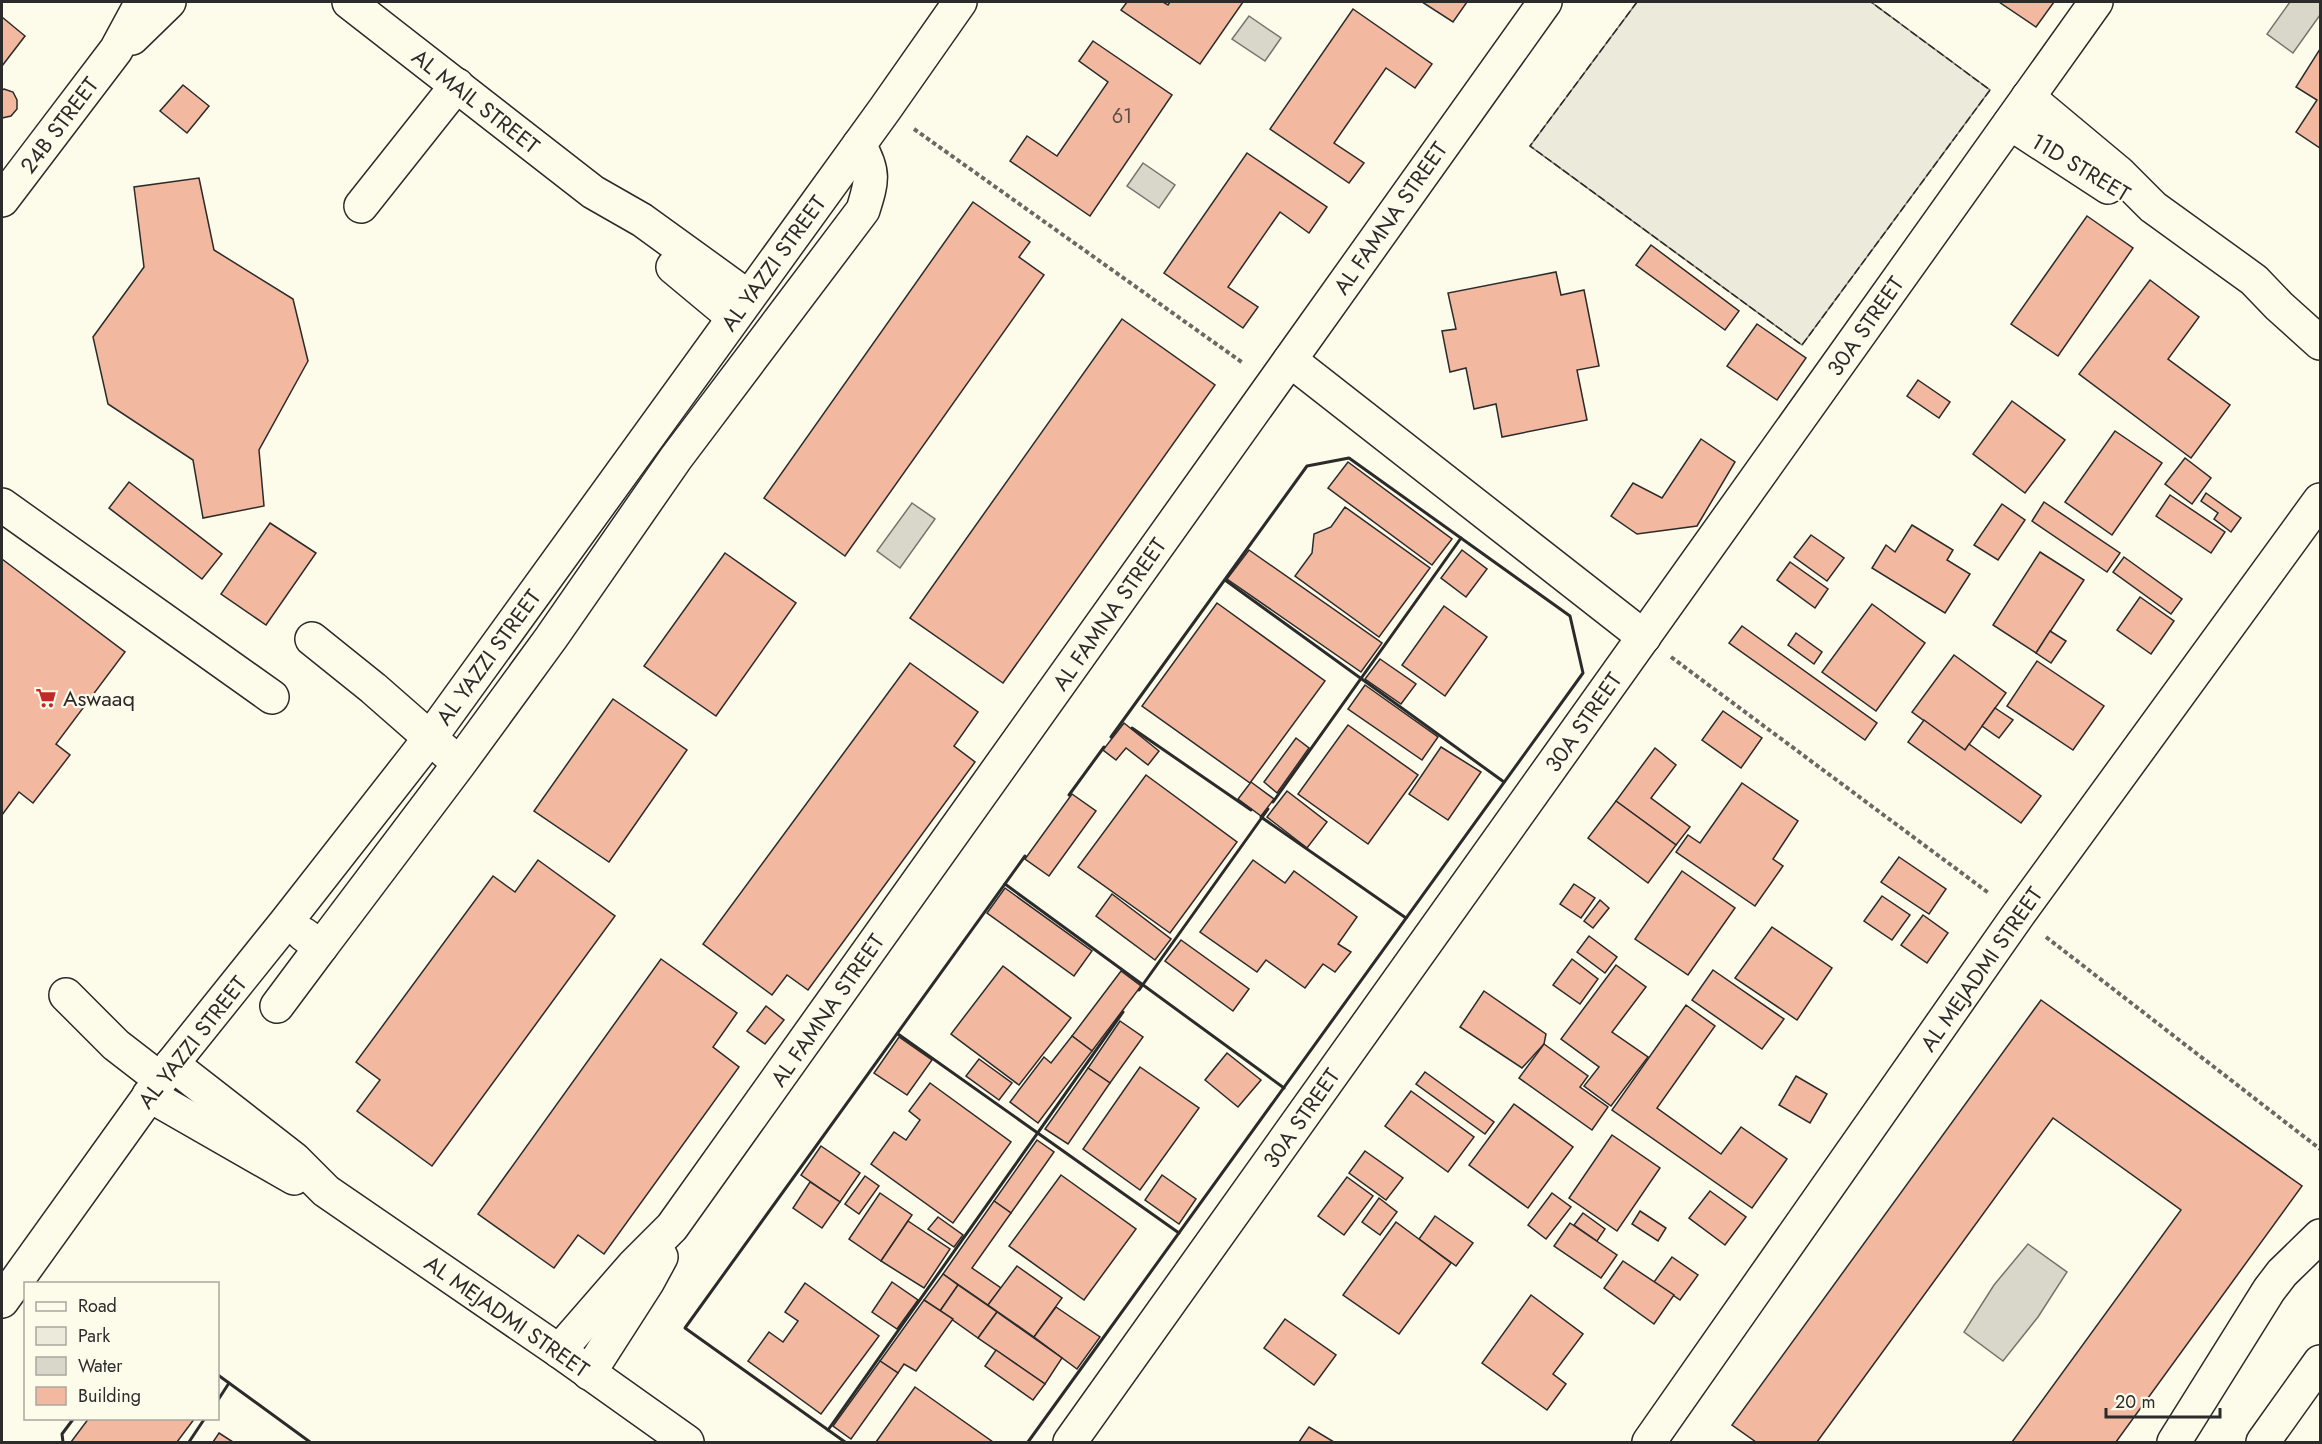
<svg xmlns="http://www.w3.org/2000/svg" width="2322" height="1444" font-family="Jost,sans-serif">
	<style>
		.green { fill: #ecebdb; stroke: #74746e; stroke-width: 1.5 }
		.water { fill: #d8d7c9; stroke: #74746e; stroke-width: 1.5 }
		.building { fill: #f2b8a0; stroke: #2b2b2b; stroke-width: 1.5 }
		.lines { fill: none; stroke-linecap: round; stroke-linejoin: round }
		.minor-casing { stroke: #2b2b2b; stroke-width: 36 }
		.major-casing { stroke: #2b2b2b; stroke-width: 36 }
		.path { stroke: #6a6964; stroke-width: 4; stroke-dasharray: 4.5 3; stroke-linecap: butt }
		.minor { stroke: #fdfbea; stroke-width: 33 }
		.major { stroke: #fdfbea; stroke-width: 33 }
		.fence { stroke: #2b2b2b; stroke-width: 1.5; stroke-dasharray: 8 3; stroke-linecap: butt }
		.wall { stroke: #2b2b2b; stroke-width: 3 }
		.labels { text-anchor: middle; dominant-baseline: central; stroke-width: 4.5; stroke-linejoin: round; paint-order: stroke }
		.number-label { font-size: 20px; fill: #5d4e48 }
		.street-label { font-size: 22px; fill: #2b2b2b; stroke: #fdfbea }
		.poi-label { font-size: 22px; fill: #2b2b2b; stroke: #fdfbea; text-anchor: start }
	</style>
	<rect width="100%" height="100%" fill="#fdfbea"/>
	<path class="green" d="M 1637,2 L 1871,2 L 1990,90 L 1802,345 L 1530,146 Z"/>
	<g class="water">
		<path d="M 2290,2 L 2320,2 L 2320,15 L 2293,53 L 2267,34 Z"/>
		<path d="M 1249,16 L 1281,38 L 1265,61 L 1232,39 Z"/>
		<path d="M 1143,163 L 1175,185 L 1159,208 L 1127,186 Z"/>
		<path d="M 912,503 L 935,519 L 900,568 L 877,551 Z"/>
		<path d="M 2028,1244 L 2067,1272 L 2038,1317 L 2003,1361 L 1964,1332 L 1994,1285 Z"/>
	</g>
	<g class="building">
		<path d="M 1127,2 L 1163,2 L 1168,5 L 1170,2 L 1243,2 L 1200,64 L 1121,10 Z"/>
		<path d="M 1422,2 L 1467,2 L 1453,22 Z"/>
		<path d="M 1999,2 L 2054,2 L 2036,27 Z"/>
		<path d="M 1353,9 L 1432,64 L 1415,88 L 1386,68 L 1334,143 L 1364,163 L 1349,183 L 1270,129 Z"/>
		<path d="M 2,17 L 25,36 L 2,66 Z"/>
		<path d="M 1093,41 L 1172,95 L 1090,216 L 1010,161 L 1027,136 L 1057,156 L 1108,82 L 1079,61 Z"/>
		<path d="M 2320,49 L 2320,148 L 2296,132 L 2317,100 L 2296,87 Z"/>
		<path d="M 183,85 L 209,106 L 187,133 L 160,111 Z"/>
		<path d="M 4,89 L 13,92 L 17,100 L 17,109 L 11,116 L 2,118 L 2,90 Z"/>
		<path d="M 1247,153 L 1327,207 L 1309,233 L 1280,212 L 1228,287 L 1258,307 L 1243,328 L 1164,273 Z"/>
		<path d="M 199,178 L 214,250 L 293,299 L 308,361 L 259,450 L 264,506 L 203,518 L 193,460 L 108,404 L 93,337 L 144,267 L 134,187 Z"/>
		<path d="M 973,202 L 1030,242 L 1019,257 L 1044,275 L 845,556 L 764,498 Z"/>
		<path d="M 2087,216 L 2133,248 L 2058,356 L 2011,324 Z"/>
		<path d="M 1651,245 L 1739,311 L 1725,330 L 1636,265 Z"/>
		<path d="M 1556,272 L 1561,295 L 1584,290 L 1599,366 L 1577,370 L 1587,420 L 1502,437 L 1496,404 L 1474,409 L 1466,368 L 1450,372 L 1442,331 L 1456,329 L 1448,293 Z"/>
		<path d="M 2150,280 L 2199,317 L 2168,359 L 2230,405 L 2191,458 L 2079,374 Z"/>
		<path d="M 1122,319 L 1215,385 L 1003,683 L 910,618 Z"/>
		<path d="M 1757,324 L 1806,358 L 1777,400 L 1727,366 Z"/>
		<path d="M 1918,380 L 1950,402 L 1939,418 L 1907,396 Z"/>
		<path d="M 2012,401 L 2065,440 L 2025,493 L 1973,454 Z"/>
		<path d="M 2115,431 L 2162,463 L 2112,535 L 2065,502 Z"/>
		<path d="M 1701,439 L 1735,462 L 1697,526 L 1637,534 L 1611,516 L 1633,483 L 1662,498 Z"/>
		<path d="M 2185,458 L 2211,478 L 2192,504 L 2165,484 Z"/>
		<path d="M 1348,462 L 1452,539 L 1432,565 L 1328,488 Z"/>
		<path d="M 129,482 L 222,554 L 202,579 L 109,508 Z"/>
		<path d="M 2206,493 L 2241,518 L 2231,532 L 2214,519 L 2218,513 L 2201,501 Z"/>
		<path d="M 2170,495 L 2225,532 L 2211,553 L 2156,516 Z"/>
		<path d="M 2044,502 L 2120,553 L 2107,572 L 2032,521 Z"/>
		<path d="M 2002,504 L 2025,520 L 1998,560 L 1974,545 Z"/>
		<path d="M 1345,507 L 1430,568 L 1379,637 L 1295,576 L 1312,553 L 1314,534 L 1331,527 Z"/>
		<path d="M 270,523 L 316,553 L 266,625 L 221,594 Z"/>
		<path d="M 1912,525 L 1953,550 L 1947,560 L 1970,574 L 1945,613 L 1872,568 L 1886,545 L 1895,552 Z"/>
		<path d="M 1811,535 L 1844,558 L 1827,581 L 1794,557 Z"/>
		<path d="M 1249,550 L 1382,643 L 1361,672 L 1227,579 Z"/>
		<path d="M 1462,550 L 1487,569 L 1466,597 L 1441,578 Z"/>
		<path d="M 2040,552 L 2084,580 L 2036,653 L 1993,625 Z"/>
		<path d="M 725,553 L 796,603 L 716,716 L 644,666 Z"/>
		<path d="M 2124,557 L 2182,599 L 2171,614 L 2113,572 Z"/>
		<path d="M 2,559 L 125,652 L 56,744 L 70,755 L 33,803 L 19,792 L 2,815 Z"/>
		<path d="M 1790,562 L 1828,589 L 1815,608 L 1777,580 Z"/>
		<path d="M 2140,597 L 2174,621 L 2151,654 L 2117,630 Z"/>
		<path d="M 1217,603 L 1325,681 L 1250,783 L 1142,706 Z"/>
		<path d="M 1872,604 L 1925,643 L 1876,711 L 1822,672 Z"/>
		<path d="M 1444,606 L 1487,637 L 1445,696 L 1402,665 Z"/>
		<path d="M 1742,626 L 1877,723 L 1865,740 L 1729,643 Z"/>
		<path d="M 2050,631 L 2066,641 L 2051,663 L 2036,653 Z"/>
		<path d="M 1796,633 L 1822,652 L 1814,664 L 1788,645 Z"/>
		<path d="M 1954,655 L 2006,693 L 1965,750 L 1912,712 Z"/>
		<path d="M 1380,659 L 1416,684 L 1401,704 L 1365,679 Z"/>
		<path d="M 2037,661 L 2104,706 L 2073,750 L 2007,706 Z"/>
		<path d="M 910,663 L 978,712 L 954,746 L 975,762 L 808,990 L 787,975 L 772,995 L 703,944 Z"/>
		<path d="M 1365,685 L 1438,737 L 1422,760 L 1348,709 Z"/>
		<path d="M 613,699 L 687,750 L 609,862 L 534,811 Z"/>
		<path d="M 1995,708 L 2013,720 L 1999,738 L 1982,726 Z"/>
		<path d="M 1723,711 L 1762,738 L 1741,768 L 1702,740 Z"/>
		<path d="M 1924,720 L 1965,750 L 1969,744 L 2041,796 L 2021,823 L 1908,742 Z"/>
		<path d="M 1124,723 L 1159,751 L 1148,765 L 1126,748 L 1116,760 L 1103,750 Z"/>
		<path d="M 1348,725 L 1418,775 L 1368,844 L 1298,794 Z"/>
		<path d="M 1296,738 L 1309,748 L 1277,793 L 1264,782 Z"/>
		<path d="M 1441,747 L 1481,772 L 1448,820 L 1409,794 Z"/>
		<path d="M 1655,748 L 1676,765 L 1651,798 L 1690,827 L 1676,845 L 1616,801 Z"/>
		<path d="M 1146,775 L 1237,842 L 1170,933 L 1078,867 Z"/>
		<path d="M 1251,782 L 1274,799 L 1261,816 L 1238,799 Z"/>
		<path d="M 1742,783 L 1798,821 L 1773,859 L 1783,866 L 1755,906 L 1676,852 L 1688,835 L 1700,843 Z"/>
		<path d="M 1287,791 L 1327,822 L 1307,848 L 1267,817 Z"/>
		<path d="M 1072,794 L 1096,811 L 1049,876 L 1025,859 Z"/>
		<path d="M 1616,801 L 1676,845 L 1648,883 L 1588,838 Z"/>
		<path d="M 1899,857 L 1946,889 L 1929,914 L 1881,882 Z"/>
		<path d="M 538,860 L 615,916 L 432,1166 L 357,1111 L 380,1080 L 356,1062 L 493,876 L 515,892 Z"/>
		<path d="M 1253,860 L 1285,883 L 1294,871 L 1357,917 L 1338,944 L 1351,952 L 1335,972 L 1323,964 L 1305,988 L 1266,960 L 1257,972 L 1200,932 Z"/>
		<path d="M 1682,871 L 1735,908 L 1688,975 L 1635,939 Z"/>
		<path d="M 1574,884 L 1595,898 L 1581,918 L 1560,904 Z"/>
		<path d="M 1005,888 L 1092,951 L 1074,976 L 987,913 Z"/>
		<path d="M 1112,894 L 1171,939 L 1155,960 L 1096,916 Z"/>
		<path d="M 1882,896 L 1910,915 L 1892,940 L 1864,921 Z"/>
		<path d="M 1600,900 L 1609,908 L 1593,928 L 1584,921 Z"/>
		<path d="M 1923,915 L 1948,933 L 1927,963 L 1901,945 Z"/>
		<path d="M 1772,927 L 1832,968 L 1797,1020 L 1735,978 Z"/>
		<path d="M 1589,936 L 1617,957 L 1605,973 L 1577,952 Z"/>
		<path d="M 1181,940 L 1249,989 L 1233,1011 L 1165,961 Z"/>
		<path d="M 661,959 L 737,1013 L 713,1047 L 739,1067 L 604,1254 L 578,1235 L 554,1268 L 478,1214 Z"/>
		<path d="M 1572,959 L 1598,979 L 1580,1004 L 1553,985 Z"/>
		<path d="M 1616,965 L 1646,987 L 1612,1032 L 1648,1057 L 1611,1106 L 1584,1086 L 1599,1067 L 1561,1039 Z"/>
		<path d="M 1003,966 L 1071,1018 L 1019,1085 L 951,1034 Z"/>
		<path d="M 1713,970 L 1784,1019 L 1762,1049 L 1692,1000 Z"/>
		<path d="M 1121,971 L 1141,986 L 1092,1051 L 1072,1036 Z"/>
		<path d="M 1484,991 L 1546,1034 L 1544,1044 L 1522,1068 L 1460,1027 Z"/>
		<path d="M 2041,1000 L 2302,1186 L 2116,1442 L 2012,1442 L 2181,1210 L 2053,1118 L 1817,1442 L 1756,1442 L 1732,1425 Z"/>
		<path d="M 1686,1005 L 1715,1026 L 1657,1108 L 1721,1154 L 1741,1127 L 1787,1159 L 1752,1208 L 1612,1110 Z"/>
		<path d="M 766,1006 L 784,1020 L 765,1044 L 747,1031 Z"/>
		<path d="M 1120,1021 L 1143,1037 L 1110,1083 L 1088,1068 Z"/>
		<path d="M 1072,1036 L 1092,1051 L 1038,1123 L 1010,1102 L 1044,1057 L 1051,1063 Z"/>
		<path d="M 899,1037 L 932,1060 L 907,1095 L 874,1073 Z"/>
		<path d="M 1544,1044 L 1588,1076 L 1580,1087 L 1608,1107 L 1592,1130 L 1519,1078 Z"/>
		<path d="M 1227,1053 L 1261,1080 L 1238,1107 L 1205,1080 Z"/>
		<path d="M 979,1059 L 1012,1083 L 999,1100 L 966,1076 Z"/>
		<path d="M 1140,1067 L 1199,1108 L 1140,1190 L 1083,1149 Z"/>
		<path d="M 1088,1068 L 1110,1083 L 1068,1144 L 1045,1129 Z"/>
		<path d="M 1425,1072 L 1494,1122 L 1485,1134 L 1416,1084 Z"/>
		<path d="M 1796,1076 L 1827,1094 L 1810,1123 L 1779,1105 Z"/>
		<path d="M 930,1083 L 1011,1142 L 953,1223 L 871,1164 L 894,1132 L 906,1140 L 920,1120 L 909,1111 Z"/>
		<path d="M 1411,1091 L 1474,1137 L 1448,1172 L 1385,1126 Z"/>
		<path d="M 1514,1104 L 1573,1147 L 1528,1208 L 1469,1165 Z"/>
		<path d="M 1612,1135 L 1660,1168 L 1617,1231 L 1569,1198 Z"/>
		<path d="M 1037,1140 L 1054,1152 L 1011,1213 L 994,1201 Z"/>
		<path d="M 821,1146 L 860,1173 L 840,1202 L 801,1175 Z"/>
		<path d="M 1365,1151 L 1403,1178 L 1386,1200 L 1349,1173 Z"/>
		<path d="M 1061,1175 L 1136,1229 L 1084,1300 L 1009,1246 Z"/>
		<path d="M 1162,1175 L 1196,1199 L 1179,1224 L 1145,1200 Z"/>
		<path d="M 865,1176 L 879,1186 L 859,1214 L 845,1204 Z"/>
		<path d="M 1347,1177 L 1373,1196 L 1344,1235 L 1318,1216 Z"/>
		<path d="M 810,1182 L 840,1202 L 822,1228 L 793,1208 Z"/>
		<path d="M 1710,1191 L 1746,1217 L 1725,1245 L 1689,1218 Z"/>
		<path d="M 880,1193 L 912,1215 L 881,1261 L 849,1239 Z"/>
		<path d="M 1552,1193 L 1571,1207 L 1546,1239 L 1528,1225 Z"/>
		<path d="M 1379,1198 L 1397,1212 L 1380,1235 L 1362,1222 Z"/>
		<path d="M 994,1201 L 1011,1213 L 972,1268 L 1001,1288 L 988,1305 L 943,1274 Z"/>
		<path d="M 1640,1211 L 1666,1228 L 1658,1241 L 1632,1224 Z"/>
		<path d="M 1583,1213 L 1605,1229 L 1597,1241 L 1574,1225 Z"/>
		<path d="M 1435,1216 L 1473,1243 L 1456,1266 L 1419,1239 Z"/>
		<path d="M 938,1217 L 963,1235 L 954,1247 L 928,1229 Z"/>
		<path d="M 908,1221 L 950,1249 L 924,1288 L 881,1261 Z"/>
		<path d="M 1396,1222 L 1451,1263 L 1399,1334 L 1343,1295 Z"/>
		<path d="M 1570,1223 L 1617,1255 L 1601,1278 L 1554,1246 Z"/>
		<path d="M 1672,1257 L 1698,1275 L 1680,1300 L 1654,1282 Z"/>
		<path d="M 1623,1261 L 1674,1295 L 1654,1324 L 1604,1288 Z"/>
		<path d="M 1017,1266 L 1062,1298 L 1034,1337 L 988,1305 Z"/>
		<path d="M 943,1274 L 958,1285 L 940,1311 L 924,1300 Z"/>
		<path d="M 892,1282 L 918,1300 L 897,1329 L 872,1312 Z"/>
		<path d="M 805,1283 L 879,1336 L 821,1414 L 748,1361 L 769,1332 L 783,1342 L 798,1321 L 785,1312 Z"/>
		<path d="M 958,1285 L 997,1312 L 978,1338 L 940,1311 Z"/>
		<path d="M 1531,1295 L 1583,1334 L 1553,1374 L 1566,1384 L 1547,1410 L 1482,1363 Z"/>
		<path d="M 924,1300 L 953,1319 L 916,1371 L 904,1364 L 898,1373 L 880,1361 Z"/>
		<path d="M 1056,1307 L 1100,1337 L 1077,1369 L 1034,1337 Z"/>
		<path d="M 997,1312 L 1062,1358 L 1045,1384 L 978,1338 Z"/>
		<path d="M 1285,1319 L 1336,1355 L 1314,1385 L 1264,1348 Z"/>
		<path d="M 996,1350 L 1045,1384 L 1033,1400 L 985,1366 Z"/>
		<path d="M 880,1361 L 898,1373 L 851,1439 L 833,1426 Z"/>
		<path d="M 915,1387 L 993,1442 L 876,1442 Z"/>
		<path d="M 89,1418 L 195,1418 L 177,1442 L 71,1442 Z"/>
		<path d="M 1309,1427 L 1334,1442 L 1299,1442 Z"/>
		<path d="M 219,1433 L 233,1442 L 213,1442 Z"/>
	</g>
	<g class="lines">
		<g class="minor-casing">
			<g id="minor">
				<path d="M 349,2 L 593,192 L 642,220 L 747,296"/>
				<path d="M 132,38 L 169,2"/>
				<path d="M 2028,97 L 2119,173 L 2153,207 L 2254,280 L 2279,306 L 2320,343"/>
				<path d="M 2010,123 L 2108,187"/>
				<path d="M 2,200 L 116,50 L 142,2"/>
				<path d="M 361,206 L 457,85"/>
				<path d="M 673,267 L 733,317"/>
				<path d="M 1290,360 L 1644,637"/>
				<path d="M 2,505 L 272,697"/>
				<path d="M 312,639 L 373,688 L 446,752"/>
				<path d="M 321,947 L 459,764 L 551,638 L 676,458 L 863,210 C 872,181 875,172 859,145"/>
				<path d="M 66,995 L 116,1045 L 160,1079"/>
				<path d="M 277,1006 L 321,947 L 303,934"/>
				<path d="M 172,1064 L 294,1159 L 326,1191 L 559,1351 L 687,1442"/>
				<path d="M 149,1095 L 294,1178"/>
				<path d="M 2,1301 L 172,1064 L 286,922 L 430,738 L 885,109 L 960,2"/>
				<path d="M 559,1351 L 633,1266 L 672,1227 L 1545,2"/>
				<path d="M 589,1373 L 648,1281 L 661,1257"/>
				<path d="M 1070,1442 L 2096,2"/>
				<path d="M 1649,1442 L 2018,915 L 2320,500"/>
				<path d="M 2174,1442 L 2269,1290 L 2282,1273 L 2320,1236"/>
			</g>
		</g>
		<g class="major-casing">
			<path id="major" d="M 2263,1442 L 2320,1362"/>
		</g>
		<g class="path">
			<path d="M 914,129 L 1243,363"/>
			<path d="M 1671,657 L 1990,894"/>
			<path d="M 2046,937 L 2320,1149"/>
		</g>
		<use href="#minor" class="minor"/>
		<use href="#major" class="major"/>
		<path class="fence" d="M 1637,2 L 1530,146 L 1802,345 L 1990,90 L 1871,2"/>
		<g class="wall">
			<path d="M 1225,580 L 1504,782"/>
			<path d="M 1132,728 L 1251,810"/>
			<path d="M 1069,795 L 1104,747"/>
			<path d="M 1273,802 L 1461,538"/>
			<path d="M 1261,817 L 1406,918"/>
			<path d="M 1005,884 L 1284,1088"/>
			<path d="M 1139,990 L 1268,809"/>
			<path d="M 898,1034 L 1179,1233"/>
			<path d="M 218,1375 L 310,1442"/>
			<path d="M 218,1400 L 229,1383"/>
			<path d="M 828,1430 L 1123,1012"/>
			<path d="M 63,1442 L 62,1434 L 74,1418"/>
			<path d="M 189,1442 L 205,1418"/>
			<path d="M 845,1442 L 685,1328 L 1025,856"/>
			<path d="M 1028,1442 L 1583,673 L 1570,616 L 1349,458 L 1307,466 L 1111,737"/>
		</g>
	</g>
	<defs>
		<g id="supermarket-bare" transform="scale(1.62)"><path d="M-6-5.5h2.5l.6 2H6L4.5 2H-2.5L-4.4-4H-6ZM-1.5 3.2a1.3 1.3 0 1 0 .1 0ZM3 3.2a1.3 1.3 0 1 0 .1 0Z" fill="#c62828" stroke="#fdfbea" stroke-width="2.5" paint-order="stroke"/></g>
	</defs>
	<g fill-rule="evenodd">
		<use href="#supermarket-bare" x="46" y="698"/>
	</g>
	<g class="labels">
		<g class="number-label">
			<text x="1122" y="116">61</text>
		</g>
		<g class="street-label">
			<text transform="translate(476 101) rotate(38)">AL MAIL STREET</text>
			<text transform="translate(59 125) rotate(-53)">24B STREET</text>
			<text transform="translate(2081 167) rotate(31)">11D STREET</text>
			<text transform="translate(1390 218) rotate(-55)">AL FAMNA STREET</text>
			<text transform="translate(773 263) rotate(-54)">AL YAZZI STREET</text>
			<text transform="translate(1865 326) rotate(-55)">30A STREET</text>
			<text transform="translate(1109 614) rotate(-55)">AL FAMNA STREET</text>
			<text transform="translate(488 657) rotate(-54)">AL YAZZI STREET</text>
			<text transform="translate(1583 722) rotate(-55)">30A STREET</text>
			<text transform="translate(1981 969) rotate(-55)">AL MEJADMI STREET</text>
			<text transform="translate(827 1010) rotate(-55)">AL FAMNA STREET</text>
			<text transform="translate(192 1042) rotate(-52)">AL YAZZI STREET</text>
			<text transform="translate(1301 1118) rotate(-55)">30A STREET</text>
			<text transform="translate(507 1316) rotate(35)">AL MEJADMI STREET</text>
		</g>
		<g class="poi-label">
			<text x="63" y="698">Aswaaq</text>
		</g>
	</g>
	<rect width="2322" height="1444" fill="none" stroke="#2b2b2b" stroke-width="6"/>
	<rect x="24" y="1282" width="195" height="138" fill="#fdfbea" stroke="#a9a89e" stroke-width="1.5"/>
	<rect x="36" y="1302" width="30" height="9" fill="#fdfbea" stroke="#a9a89e" stroke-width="1.5"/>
	<text x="78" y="1312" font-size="18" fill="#2b2b2b">Road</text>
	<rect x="36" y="1327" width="30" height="18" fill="#ecebdb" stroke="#a9a89e" stroke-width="1.5"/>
	<text x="78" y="1342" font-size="18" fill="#2b2b2b">Park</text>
	<rect x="36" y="1357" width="30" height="18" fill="#d8d7c9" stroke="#a9a89e" stroke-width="1.5"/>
	<text x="78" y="1372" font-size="18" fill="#2b2b2b">Water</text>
	<rect x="36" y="1387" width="30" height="18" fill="#f2b8a0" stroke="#a9a89e" stroke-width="1.5"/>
	<text x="78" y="1402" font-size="18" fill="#2b2b2b">Building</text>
	<path d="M2106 1408v9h114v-9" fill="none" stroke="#2b2b2b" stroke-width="3"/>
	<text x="2115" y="1408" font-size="18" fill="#2b2b2b" stroke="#fdfbea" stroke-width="4.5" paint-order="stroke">20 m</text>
</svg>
